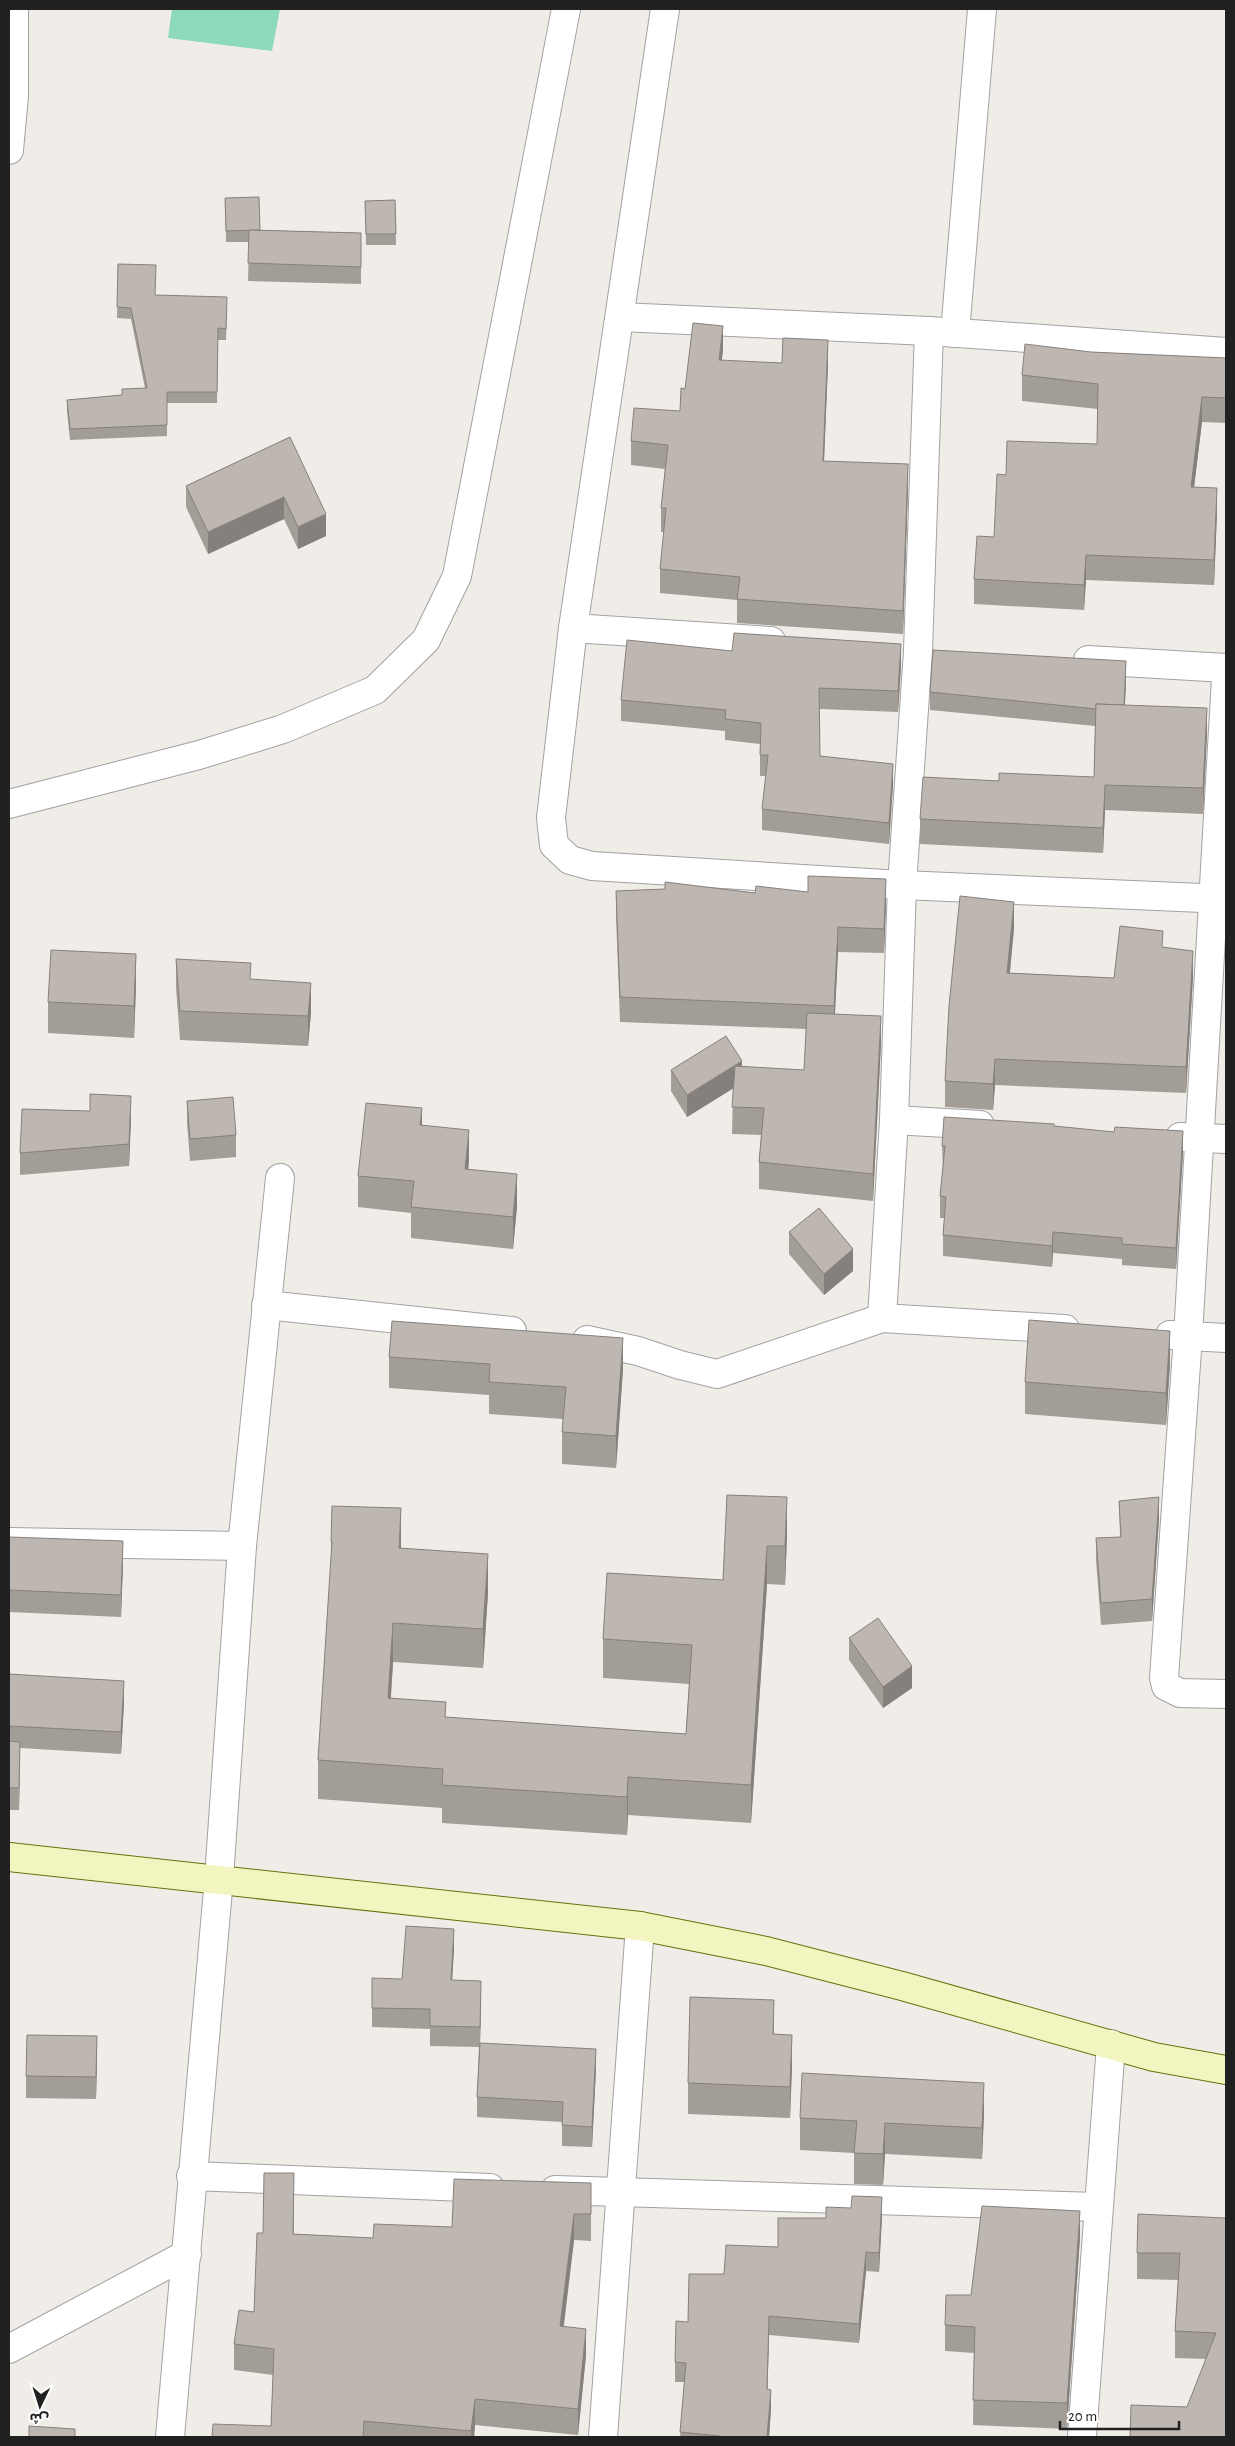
<svg xmlns="http://www.w3.org/2000/svg" width="1235" height="2446" font-family="'Alegreya Sans','Noto Sans Arabic',sans-serif">
	<style>
		.pitch { fill: #8cd9bb }
		.lines { fill: none; stroke-linecap: round; stroke-linejoin: round }
		.street-casing { stroke: #a2a2a2; stroke-width: 30 }
		.secondary-casing { stroke: #68720d; stroke-width: 30 }
		.street { stroke: #fff; stroke-width: 28 }
		.secondary { stroke: #f3f5c1; stroke-width: 28 }
		.wall { fill: #a39d98 }
		.shaded-wall { fill: #85807c }
		.building { fill: #beb7b1; stroke: #85807c }
	</style>
	<rect width="100%" height="100%" fill="#f0ede8"/>
	<path class="pitch" d="M 172,9 L 280,9 L 272,51 L 168,38 Z"/>
	<g class="lines">
		<g class="street-casing">
			<g id="street">
				<path d="M 665,9 L 573,628 L 551,818 L 554,845 L 570,860 L 592,866 L 902,885 L 1226,899"/>
				<path d="M 9,150 L 14,96 L 14,9"/>
				<path d="M 620,317 L 929,331 L 1226,352"/>
				<path d="M 955,333 L 982,9"/>
				<path d="M 573,628 L 771,641"/>
				<path d="M 1088,660 L 1226,668"/>
				<path d="M 1226,678 L 1188,1336 L 1164,1678 L 1166,1686 L 1180,1693 L 1226,1694"/>
				<path d="M 9,804 L 199,755 L 283,729 L 375,690 L 426,640 L 457,576 L 566,9"/>
				<path d="M 894,1120 L 980,1125"/>
				<path d="M 1180,1137 L 1226,1139"/>
				<path d="M 266,1305 L 512,1331"/>
				<path d="M 882,1318 L 894,1120 L 902,885 L 918,651 L 929,331"/>
				<path d="M 1170,1335 L 1226,1338"/>
				<path d="M 587,1340 L 638,1351 L 680,1365 L 717,1374 L 882,1318 L 1065,1329"/>
				<path d="M 9,1542 L 242,1546"/>
				<path d="M 191,2176 L 490,2188"/>
				<path d="M 555,2190 L 1097,2207"/>
				<path d="M 9,2349 L 187,2254"/>
				<path d="M 170,2437 L 219,1878 L 242,1546 L 280,1178"/>
				<path d="M 603,2437 L 640,1926"/>
				<path d="M 1082,2437 L 1111,2044"/>
			</g>
		</g>
		<g class="secondary-casing">
			<path id="secondary" d="M 9,1857 L 640,1926 L 766,1951 L 902,1986 L 1154,2057 L 1226,2070"/>
		</g>
		<use href="#street" class="street"/>
		<use href="#secondary" class="secondary"/>
	</g>
	<g class="wall">
		<path d="M 225,198 L 260,230 L 361,233 L 361,284 L 248,281 L 249,242 L 226,242 Z"/>
		<path d="M 395,200 L 396,245 L 366,245 L 365,201 Z"/>
		<path d="M 118,264 L 155,295 L 227,308 L 226,340 L 218,340 L 217,403 L 167,403 L 167,436 L 70,440 L 67,411 L 67,400 L 122,395 L 145,388 L 131,319 L 117,318 Z"/>
		<path d="M 723,350 L 721,361 L 782,363 L 828,364 L 824,461 L 908,488 L 903,634 L 737,623 L 737,600 L 660,593 L 660,569 L 664,532 L 661,532 L 661,508 L 665,469 L 631,465 L 631,441 L 680,411 L 685,389 Z"/>
		<path d="M 1091,352 L 1226,358 L 1226,423 L 1202,422 L 1194,487 L 1217,513 L 1214,585 L 1086,580 L 1084,610 L 974,604 L 974,579 L 994,537 L 1006,475 L 1097,444 L 1098,409 L 1022,401 L 1022,375 Z"/>
		<path d="M 290,437 L 326,536 L 298,549 L 284,519 L 208,554 L 186,507 L 186,486 Z"/>
		<path d="M 732,651 L 901,666 L 898,712 L 820,709 L 820,756 L 893,785 L 889,844 L 762,830 L 762,809 L 766,776 L 760,776 L 760,744 L 725,740 L 725,731 L 621,721 L 621,700 Z"/>
		<path d="M 1126,678 L 1125,705 L 1207,733 L 1203,814 L 1105,810 L 1103,853 L 920,844 L 920,819 L 999,781 L 1094,777 L 1095,726 L 930,710 L 930,692 Z"/>
		<path d="M 616,891 L 755,893 L 886,903 L 884,953 L 838,952 L 835,1014 L 881,1043 L 873,1201 L 759,1189 L 759,1162 L 761,1135 L 732,1134 L 733,1088 L 687,1117 L 671,1091 L 671,1070 L 742,1067 L 804,1070 L 806,1029 L 620,1022 L 616,916 Z"/>
		<path d="M 1014,928 L 1010,973 L 1114,978 L 1163,947 L 1193,977 L 1186,1093 L 995,1085 L 993,1110 L 945,1107 L 945,1081 Z"/>
		<path d="M 176,959 L 251,979 L 311,1012 L 308,1046 L 180,1040 L 176,988 Z"/>
		<path d="M 136,986 L 134,1038 L 48,1033 L 48,1002 Z"/>
		<path d="M 187,1101 L 236,1135 L 236,1157 L 190,1161 L 187,1123 Z"/>
		<path d="M 131,1118 L 129,1166 L 20,1175 L 20,1153 Z"/>
		<path d="M 422,1125 L 469,1161 L 468,1169 L 517,1206 L 513,1249 L 411,1238 L 411,1213 L 358,1207 L 358,1176 Z"/>
		<path d="M 1054,1126 L 1183,1152 L 1176,1269 L 1122,1265 L 1122,1259 L 1053,1253 L 1052,1267 L 943,1256 L 943,1235 L 945,1218 L 940,1218 L 940,1196 L 943,1167 L 942,1146 Z"/>
		<path d="M 789,1232 L 853,1271 L 824,1295 L 789,1254 Z"/>
		<path d="M 389,1357 L 623,1369 L 616,1468 L 562,1464 L 562,1432 L 563,1419 L 489,1414 L 489,1395 L 389,1388 Z"/>
		<path d="M 1170,1363 L 1166,1425 L 1025,1414 L 1025,1382 Z"/>
		<path d="M 727,1495 L 787,1536 L 785,1585 L 767,1584 L 751,1823 L 628,1815 L 627,1835 L 442,1823 L 442,1808 L 318,1799 L 318,1760 L 331,1569 L 331,1541 L 401,1548 L 488,1593 L 483,1668 L 393,1662 L 391,1698 L 446,1717 L 686,1734 L 689,1684 L 603,1678 L 603,1639 L 723,1580 Z"/>
		<path d="M 1119,1501 L 1159,1519 L 1152,1621 L 1101,1625 L 1096,1560 L 1096,1538 L 1120,1537 Z"/>
		<path d="M 9,1537 L 123,1563 L 121,1617 L 9,1612 Z"/>
		<path d="M 849,1638 L 912,1688 L 883,1708 L 849,1660 Z"/>
		<path d="M 9,1674 L 124,1703 L 121,1754 L 20,1748 L 19,1810 L 9,1810 Z"/>
		<path d="M 454,1949 L 452,1980 L 481,2000 L 480,2043 L 596,2069 L 592,2147 L 562,2146 L 562,2122 L 477,2117 L 477,2097 L 479,2047 L 430,2046 L 430,2029 L 372,2027 L 372,2008 L 402,1979 Z"/>
		<path d="M 774,2034 L 792,2067 L 790,2118 L 688,2114 L 688,2083 Z"/>
		<path d="M 97,2058 L 96,2099 L 26,2098 L 26,2076 Z"/>
		<path d="M 984,2114 L 982,2159 L 885,2154 L 883,2185 L 854,2184 L 854,2153 L 800,2150 L 800,2118 Z"/>
		<path d="M 591,2183 L 591,2241 L 574,2240 L 564,2326 L 586,2355 L 578,2435 L 475,2425 L 474,2437 L 212,2437 L 271,2426 L 273,2375 L 234,2370 L 234,2344 L 254,2312 L 263,2233 L 294,2200 L 294,2234 L 373,2238 L 452,2227 Z"/>
		<path d="M 882,2216 L 879,2272 L 866,2271 L 859,2343 L 769,2335 L 767,2389 L 771,2409 L 769,2437 L 680,2437 L 685,2382 L 675,2382 L 675,2362 L 688,2322 L 724,2274 L 778,2247 L 826,2218 Z"/>
		<path d="M 1226,2218 L 1226,2437 L 1187,2407 L 1206,2359 L 1175,2358 L 1175,2331 L 1178,2280 L 1137,2279 L 1137,2253 Z"/>
		<path d="M 1080,2237 L 1067,2429 L 973,2425 L 974,2353 L 945,2351 L 945,2325 L 971,2295 Z"/>
	</g>
	<g class="shaded-wall">
		<path d="M 723,326 L 723,350 L 719,384 L 719,360 Z"/>
		<path d="M 828,340 L 828,364 L 823,485 L 823,461 Z"/>
		<path d="M 1202,397 L 1202,422 L 1191,512 L 1191,487 Z"/>
		<path d="M 908,464 L 908,488 L 903,634 L 903,611 Z"/>
		<path d="M 1217,488 L 1217,513 L 1214,585 L 1214,560 Z"/>
		<path d="M 284,497 L 284,519 L 208,554 L 208,532 Z"/>
		<path d="M 326,514 L 326,536 L 298,549 L 298,527 Z"/>
		<path d="M 1086,555 L 1086,580 L 1084,610 L 1084,585 Z"/>
		<path d="M 901,644 L 901,666 L 898,712 L 898,691 Z"/>
		<path d="M 1126,661 L 1126,678 L 1124,729 L 1124,711 Z"/>
		<path d="M 1207,708 L 1207,733 L 1203,814 L 1203,788 Z"/>
		<path d="M 893,764 L 893,785 L 889,844 L 889,823 Z"/>
		<path d="M 1105,785 L 1105,810 L 1103,853 L 1103,828 Z"/>
		<path d="M 886,879 L 886,903 L 884,953 L 884,929 Z"/>
		<path d="M 1014,902 L 1014,928 L 1007,999 L 1007,973 Z"/>
		<path d="M 838,927 L 838,952 L 834,1030 L 834,1006 Z"/>
		<path d="M 1193,951 L 1193,977 L 1186,1093 L 1186,1067 Z"/>
		<path d="M 136,954 L 136,986 L 134,1038 L 134,1006 Z"/>
		<path d="M 311,983 L 311,1012 L 308,1046 L 308,1016 Z"/>
		<path d="M 881,1016 L 881,1043 L 873,1201 L 873,1174 Z"/>
		<path d="M 995,1059 L 995,1085 L 993,1110 L 993,1084 Z"/>
		<path d="M 742,1061 L 742,1083 L 687,1117 L 687,1095 Z"/>
		<path d="M 131,1096 L 131,1118 L 129,1166 L 129,1144 Z"/>
		<path d="M 422,1108 L 422,1139 L 420,1125 Z"/>
		<path d="M 469,1130 L 469,1161 L 465,1200 L 465,1169 Z"/>
		<path d="M 1183,1131 L 1183,1152 L 1176,1269 L 1176,1248 Z"/>
		<path d="M 517,1174 L 517,1206 L 513,1249 L 513,1217 Z"/>
		<path d="M 1053,1232 L 1053,1253 L 1052,1267 L 1052,1246 Z"/>
		<path d="M 853,1249 L 853,1271 L 824,1295 L 824,1274 Z"/>
		<path d="M 1170,1331 L 1170,1363 L 1166,1425 L 1166,1393 Z"/>
		<path d="M 623,1338 L 623,1369 L 616,1468 L 616,1436 Z"/>
		<path d="M 787,1497 L 787,1536 L 785,1585 L 785,1546 Z"/>
		<path d="M 1159,1497 L 1159,1519 L 1152,1621 L 1152,1599 Z"/>
		<path d="M 401,1508 L 401,1547 L 399,1587 L 399,1548 Z"/>
		<path d="M 123,1541 L 123,1563 L 121,1617 L 121,1595 Z"/>
		<path d="M 767,1546 L 767,1584 L 751,1823 L 751,1785 Z"/>
		<path d="M 488,1554 L 488,1593 L 483,1668 L 483,1629 Z"/>
		<path d="M 393,1623 L 393,1662 L 388,1737 L 388,1698 Z"/>
		<path d="M 912,1666 L 912,1688 L 883,1708 L 883,1687 Z"/>
		<path d="M 124,1681 L 124,1703 L 121,1754 L 121,1732 Z"/>
		<path d="M 20,1742 L 20,1764 L 19,1810 L 19,1788 Z"/>
		<path d="M 628,1777 L 628,1815 L 627,1835 L 627,1797 Z"/>
		<path d="M 454,1929 L 454,1949 L 451,1999 L 451,1980 Z"/>
		<path d="M 481,1981 L 481,2000 L 480,2047 L 480,2027 Z"/>
		<path d="M 774,2000 L 774,2031 L 773,2066 L 773,2034 Z"/>
		<path d="M 792,2035 L 792,2067 L 790,2118 L 790,2087 Z"/>
		<path d="M 97,2036 L 97,2058 L 96,2099 L 96,2077 Z"/>
		<path d="M 596,2049 L 596,2069 L 592,2147 L 592,2127 Z"/>
		<path d="M 984,2083 L 984,2114 L 982,2159 L 982,2128 Z"/>
		<path d="M 885,2123 L 885,2154 L 883,2185 L 883,2154 Z"/>
		<path d="M 882,2197 L 882,2216 L 879,2272 L 879,2253 Z"/>
		<path d="M 1080,2211 L 1080,2237 L 1067,2429 L 1067,2403 Z"/>
		<path d="M 574,2214 L 574,2240 L 560,2353 L 560,2326 Z"/>
		<path d="M 866,2252 L 866,2271 L 859,2343 L 859,2324 Z"/>
		<path d="M 769,2316 L 769,2335 L 767,2408 L 767,2389 Z"/>
		<path d="M 586,2329 L 586,2355 L 578,2435 L 578,2409 Z"/>
		<path d="M 771,2390 L 771,2409 L 769,2437 L 767,2437 Z"/>
		<path d="M 475,2399 L 475,2425 L 474,2437 L 471,2437 Z"/>
	</g>
	<g class="building">
		<path d="M 259,197 L 260,230 L 226,231 L 225,198 Z"/>
		<path d="M 395,200 L 396,234 L 366,234 L 365,201 Z"/>
		<path d="M 249,230 L 361,233 L 361,267 L 248,263 Z"/>
		<path d="M 118,264 L 156,265 L 155,295 L 227,297 L 226,329 L 218,328 L 217,392 L 167,392 L 167,425 L 70,429 L 67,400 L 122,395 L 122,389 L 147,388 L 131,308 L 117,307 Z"/>
		<path d="M 693,323 L 723,326 L 719,360 L 782,363 L 783,338 L 828,340 L 823,461 L 908,464 L 903,611 L 737,599 L 740,577 L 660,569 L 666,508 L 661,508 L 668,445 L 631,441 L 634,408 L 680,411 L 681,388 L 685,389 Z"/>
		<path d="M 1025,344 L 1091,352 L 1226,358 L 1226,398 L 1202,397 L 1191,487 L 1217,488 L 1214,560 L 1086,555 L 1084,585 L 974,579 L 977,536 L 994,537 L 997,474 L 1006,475 L 1007,441 L 1097,444 L 1098,384 L 1022,375 Z"/>
		<path d="M 290,437 L 326,514 L 298,527 L 284,497 L 208,532 L 186,486 Z"/>
		<path d="M 734,633 L 901,644 L 898,691 L 819,688 L 820,756 L 893,764 L 889,823 L 762,809 L 768,755 L 760,755 L 761,723 L 725,719 L 726,710 L 621,700 L 627,640 L 732,651 Z"/>
		<path d="M 933,650 L 1126,661 L 1124,705 L 1096,704 L 1096,709 L 930,692 Z"/>
		<path d="M 1096,704 L 1207,708 L 1203,788 L 1105,785 L 1103,828 L 920,819 L 923,777 L 999,781 L 999,773 L 1094,777 Z"/>
		<path d="M 808,876 L 886,879 L 884,929 L 838,927 L 834,1006 L 620,997 L 616,891 L 665,889 L 665,882 L 755,893 L 756,886 L 808,892 Z"/>
		<path d="M 960,896 L 1014,902 L 1007,973 L 1114,978 L 1120,926 L 1163,931 L 1162,947 L 1193,951 L 1186,1067 L 995,1059 L 993,1084 L 945,1081 L 949,1006 Z"/>
		<path d="M 51,950 L 136,954 L 134,1006 L 48,1002 Z"/>
		<path d="M 176,959 L 251,963 L 250,979 L 311,983 L 308,1016 L 180,1011 Z"/>
		<path d="M 807,1013 L 881,1016 L 873,1174 L 759,1162 L 764,1108 L 732,1107 L 735,1066 L 804,1070 Z"/>
		<path d="M 726,1036 L 742,1061 L 687,1095 L 671,1070 Z"/>
		<path d="M 90,1094 L 131,1096 L 129,1144 L 20,1153 L 22,1109 L 90,1111 Z"/>
		<path d="M 233,1097 L 236,1135 L 190,1139 L 187,1101 Z"/>
		<path d="M 366,1103 L 422,1108 L 420,1125 L 469,1130 L 465,1169 L 517,1174 L 513,1217 L 411,1207 L 414,1181 L 358,1176 Z"/>
		<path d="M 944,1117 L 1054,1124 L 1054,1126 L 1114,1132 L 1115,1127 L 1183,1131 L 1176,1248 L 1122,1244 L 1122,1238 L 1053,1232 L 1052,1246 L 943,1235 L 946,1197 L 940,1196 L 945,1146 L 942,1146 Z"/>
		<path d="M 819,1208 L 853,1249 L 824,1274 L 789,1232 Z"/>
		<path d="M 1029,1320 L 1170,1331 L 1166,1393 L 1025,1382 Z"/>
		<path d="M 392,1321 L 623,1338 L 616,1436 L 562,1432 L 566,1387 L 489,1382 L 490,1364 L 389,1357 Z"/>
		<path d="M 727,1495 L 787,1497 L 785,1546 L 767,1546 L 751,1785 L 628,1777 L 627,1797 L 442,1785 L 443,1769 L 318,1760 L 332,1541 L 331,1541 L 332,1506 L 401,1508 L 399,1548 L 488,1554 L 483,1629 L 393,1623 L 388,1698 L 446,1702 L 445,1717 L 686,1734 L 692,1645 L 603,1639 L 607,1573 L 723,1580 Z"/>
		<path d="M 1159,1497 L 1152,1599 L 1101,1603 L 1096,1538 L 1121,1537 L 1119,1501 Z"/>
		<path d="M 9,1537 L 123,1541 L 121,1595 L 9,1590 Z"/>
		<path d="M 878,1618 L 912,1666 L 883,1687 L 849,1638 Z"/>
		<path d="M 9,1674 L 124,1681 L 121,1732 L 9,1726 Z"/>
		<path d="M 9,1741 L 20,1742 L 19,1788 L 9,1788 Z"/>
		<path d="M 406,1926 L 454,1929 L 451,1980 L 481,1981 L 480,2027 L 430,2026 L 430,2009 L 372,2008 L 372,1978 L 402,1979 Z"/>
		<path d="M 690,1997 L 774,2000 L 773,2034 L 792,2035 L 790,2087 L 688,2083 Z"/>
		<path d="M 27,2035 L 97,2036 L 96,2077 L 26,2076 Z"/>
		<path d="M 480,2043 L 596,2049 L 592,2127 L 562,2125 L 563,2102 L 477,2097 Z"/>
		<path d="M 802,2073 L 984,2083 L 982,2128 L 885,2123 L 883,2154 L 854,2153 L 857,2121 L 800,2118 Z"/>
		<path d="M 264,2173 L 294,2173 L 293,2234 L 373,2238 L 374,2224 L 452,2227 L 454,2179 L 591,2183 L 591,2214 L 574,2214 L 560,2326 L 586,2329 L 578,2409 L 475,2399 L 471,2431 L 364,2421 L 363,2437 L 212,2437 L 213,2424 L 271,2426 L 274,2349 L 234,2344 L 239,2310 L 254,2312 L 257,2233 L 263,2233 Z"/>
		<path d="M 852,2196 L 882,2197 L 879,2253 L 866,2252 L 859,2324 L 769,2316 L 767,2389 L 771,2390 L 767,2437 L 720,2437 L 720,2436 L 680,2432 L 686,2363 L 675,2362 L 676,2321 L 688,2322 L 689,2274 L 724,2274 L 726,2245 L 778,2247 L 778,2218 L 826,2218 L 826,2207 L 851,2208 Z"/>
		<path d="M 982,2206 L 1080,2211 L 1067,2403 L 973,2400 L 975,2327 L 945,2325 L 946,2295 L 971,2295 Z"/>
		<path d="M 1138,2214 L 1226,2218 L 1226,2437 L 1130,2437 L 1131,2405 L 1187,2407 L 1216,2333 L 1175,2331 L 1180,2253 L 1137,2253 Z"/>
		<path d="M 29,2426 L 75,2429 L 75,2437 L 29,2437 Z"/>
	</g>
	<rect width="1235" height="2446" fill="none" stroke="#212121" stroke-width="20"/>
	<g transform="translate(40 2406) rotate(184)" stroke="#ffffff" stroke-width="4" paint-order="stroke">
	<path d="M0-4L9 19L0 12L-9 19Z" fill="#212121"/>
	<text y="-8" font-size="14" font-weight="bold" text-anchor="middle" fill="#212121">ش</text>
	</g>
	<path d="M1060 2421v8h119v-8" fill="none" stroke="#212121" stroke-width="2.5"/>
	<text x="1068" y="2421" font-size="15" fill="#212121" stroke="#ffffff" stroke-width="4" paint-order="stroke">20 m</text>
</svg>
